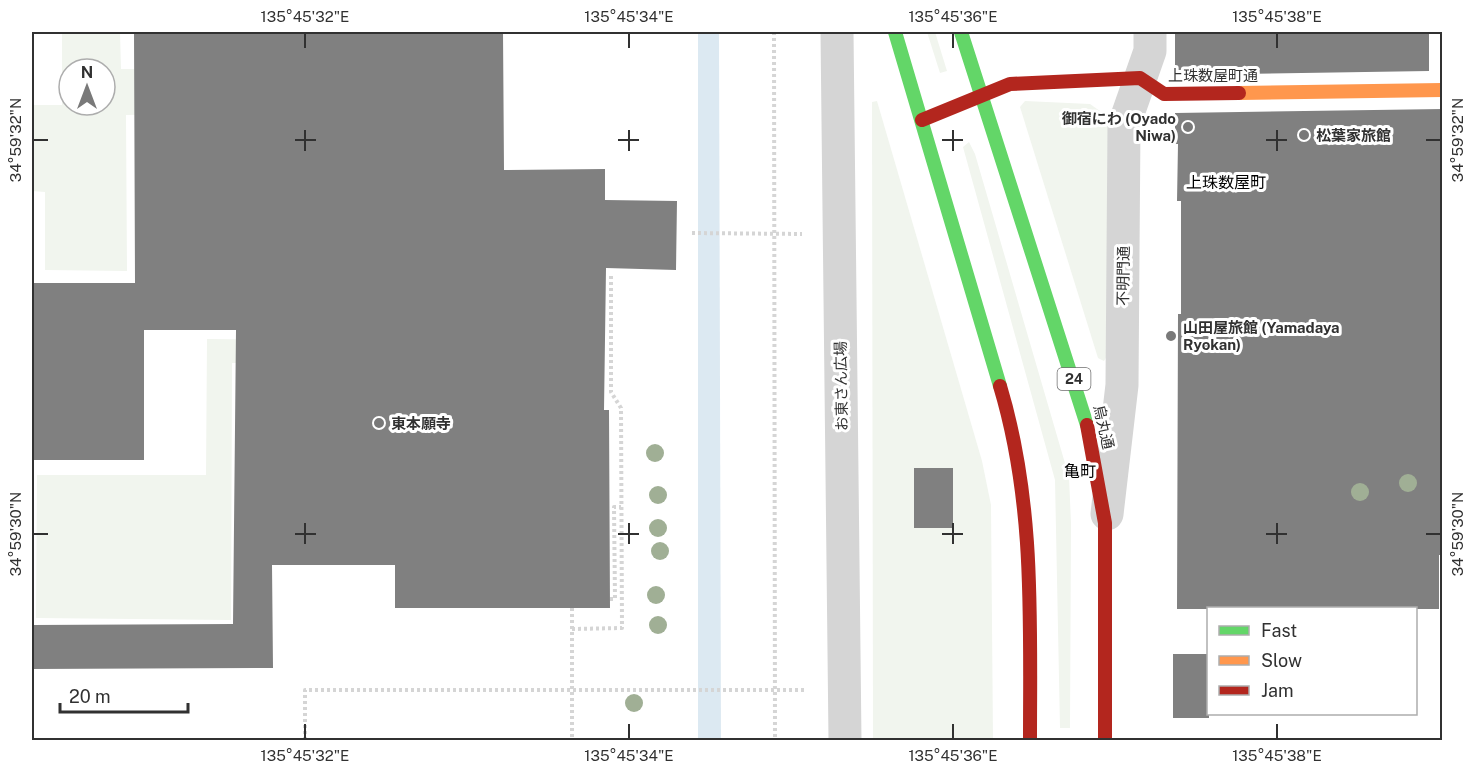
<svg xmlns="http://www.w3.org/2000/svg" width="1474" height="772" font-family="'Public Sans','Noto Sans JP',sans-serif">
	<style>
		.green { fill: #f1f5ee; fill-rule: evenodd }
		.water { fill: #dce9f2 }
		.building { fill: #808080 }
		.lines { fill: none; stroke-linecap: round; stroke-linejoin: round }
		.path { stroke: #d5d5d5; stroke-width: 4; stroke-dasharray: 3 3; stroke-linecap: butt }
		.street { stroke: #d5d5d5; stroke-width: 33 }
		.fast { stroke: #63d668; stroke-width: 14 }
		.slow { stroke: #ff974d; stroke-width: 14 }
		.jam { stroke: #b3261e; stroke-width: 14 }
		.tree { fill: #a0af95 }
		.ticks { fill: none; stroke: #313131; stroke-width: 2 }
		.poi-dot { fill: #797979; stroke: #fff; stroke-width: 2 }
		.labels { text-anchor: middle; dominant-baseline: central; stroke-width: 6; stroke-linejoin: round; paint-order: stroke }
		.shield { fill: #fff; stroke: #6f6f6f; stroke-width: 1.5 }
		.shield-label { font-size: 14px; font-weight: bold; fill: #313131 }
		.street-label { font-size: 15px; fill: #313131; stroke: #fff }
		.poi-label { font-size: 15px; font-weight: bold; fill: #313131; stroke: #fff; text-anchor: start }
		.neighbourhood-label { font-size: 16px; fill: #000; stroke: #fff }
		.neatline { fill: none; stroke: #313131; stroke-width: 2 }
		.ticks-label { font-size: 15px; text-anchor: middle; fill: #313131 }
	</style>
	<rect width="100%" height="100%" fill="#fff"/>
	<g class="green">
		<path d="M 62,32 L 120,32 L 121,69 L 210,69 L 210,32 L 226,32 L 228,113 L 126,115 L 127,271 L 45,270 L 45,192 L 32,191 L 32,105 L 62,105 ZM 69,69 L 105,69 L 105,105 L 69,105 Z"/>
		<path d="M 927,32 L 935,32 L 947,71 L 940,73 Z"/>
		<path d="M 877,101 L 982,461 L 991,505 L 993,740 L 873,740 L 872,102 Z"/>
		<path d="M 1025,101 L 1090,104 L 1104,114 L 1108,128 L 1107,356 L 1104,361 L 1098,358 L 1020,107 Z"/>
		<path d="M 969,142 L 975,154 L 1069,477 L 1071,523 L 1070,728 L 1060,728 L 1055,480 L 963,147 Z"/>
		<path d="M 207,339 L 326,340 L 326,364 L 232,363 L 231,620 L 36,618 L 37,475 L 206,475 Z"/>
	</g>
	<path class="water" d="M 698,32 L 719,32 L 721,740 L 698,740 Z"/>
	<g class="building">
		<path d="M 134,32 L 503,32 L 504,170 L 605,169 L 605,200 L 677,201 L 676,270 L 606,268 L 604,410 L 609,410 L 610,608 L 395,608 L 395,565 L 272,565 L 273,668 L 32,669 L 32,625 L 233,624 L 236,330 L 144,330 L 144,460 L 32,460 L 32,283 L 135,283 Z"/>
		<path d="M 1175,32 L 1429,32 L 1429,71 L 1175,75 Z"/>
		<path d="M 1443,109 L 1443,555 L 1439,555 L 1439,609 L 1177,609 L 1178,314 L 1181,314 L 1181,201 L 1177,201 L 1178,144 L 1175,144 L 1175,113 Z"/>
		<rect x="914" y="468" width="39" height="60"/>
		<rect x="1173" y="654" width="36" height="64"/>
	</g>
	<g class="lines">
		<g class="path">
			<path d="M 774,32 L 775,740"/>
			<path d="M 692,233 L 802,234"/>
			<path d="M 610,599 L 615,599 L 614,507 L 621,507"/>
			<path d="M 572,608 L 572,740"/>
			<path d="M 572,629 L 622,628 L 621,408 L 611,392 L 611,274"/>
			<path d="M 305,740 L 305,690 L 806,690"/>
		</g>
		<g class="street">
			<path d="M 837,32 L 845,740"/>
			<path d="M 1107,514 L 1122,385 L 1124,125 L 1150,51 L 1150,32"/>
		</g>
		<g class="fast">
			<path d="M 895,32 L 1000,386"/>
			<path d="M 961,32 L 1087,425"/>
		</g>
		<path class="slow" d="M 1239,93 L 1442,90"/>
		<g class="jam">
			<path d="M 922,120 L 1010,84 L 1140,78 L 1164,94 L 1239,93"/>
			<path d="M 1000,386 C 1035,502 1030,620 1030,740"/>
			<path d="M 1087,425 L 1105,523 L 1105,740"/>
		</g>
	</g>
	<g class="tree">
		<circle cx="655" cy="453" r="9"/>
		<circle cx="1408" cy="483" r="9"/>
		<circle cx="1360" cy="492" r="9"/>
		<circle cx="658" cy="495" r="9"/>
		<circle cx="658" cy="528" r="9"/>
		<circle cx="660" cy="551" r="9"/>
		<circle cx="656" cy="595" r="9"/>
		<circle cx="658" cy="625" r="9"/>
		<circle cx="634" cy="703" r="9"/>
	</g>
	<path class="ticks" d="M 305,33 L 305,48M 629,33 L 629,48M 953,33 L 953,48M 1277,33 L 1277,48M 305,130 L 305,151M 629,130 L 629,151M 953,130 L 953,151M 1277,130 L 1277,151M 33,140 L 48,140M 295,140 L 316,140M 618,140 L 639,140M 942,140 L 963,140M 1266,140 L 1287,140M 1426,140 L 1441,140M 305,523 L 305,544M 629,523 L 629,544M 953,523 L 953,544M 1277,523 L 1277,544M 33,534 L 48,534M 295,534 L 316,534M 618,534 L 639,534M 942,534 L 963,534M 1266,534 L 1287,534M 1426,534 L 1441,534M 305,724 L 305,739M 629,724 L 629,739M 953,724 L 953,739M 1277,724 L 1277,739"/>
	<g class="poi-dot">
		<circle cx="1188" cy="127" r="6"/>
		<circle cx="1304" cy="135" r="6"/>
		<circle cx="1171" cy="336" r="6"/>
		<circle cx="379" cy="423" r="6"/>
	</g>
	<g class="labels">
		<rect class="shield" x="1057.5" y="368" width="33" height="22" rx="4.5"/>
		<g class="shield-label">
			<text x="1074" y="379">24</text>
		</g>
		<g class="street-label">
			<text x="1213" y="75">上珠数屋町通</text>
			<text transform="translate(1123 276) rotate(-89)">不明門通</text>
			<text transform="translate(841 386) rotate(-91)">お東さん広場</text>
			<text transform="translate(1104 427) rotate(77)">烏丸通</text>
		</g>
		<g class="poi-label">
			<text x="1176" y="118" text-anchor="end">御宿にわ (Oyado<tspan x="1176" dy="17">Niwa)</tspan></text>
			<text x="1316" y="135">松葉家旅館</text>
			<text x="1183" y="327">山田屋旅館 (Yamadaya<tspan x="1183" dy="17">Ryokan)</tspan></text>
			<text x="391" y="423">東本願寺</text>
		</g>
		<g class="neighbourhood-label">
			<text x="1226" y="182">上珠数屋町</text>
			<text x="1080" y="471">亀町</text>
		</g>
	</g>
	<rect width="1474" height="772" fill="none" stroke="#ffffff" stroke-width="66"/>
	<rect x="1207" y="607" width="210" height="108" fill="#ffffff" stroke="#adadad" stroke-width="1.5"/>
	<rect x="1219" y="626" width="30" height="9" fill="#63d668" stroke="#adadad" stroke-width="1.5"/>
	<text x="1261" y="637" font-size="18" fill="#313131">Fast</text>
	<rect x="1219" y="656" width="30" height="9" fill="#ff974d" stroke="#adadad" stroke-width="1.5"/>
	<text x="1261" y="667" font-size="18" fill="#313131">Slow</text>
	<rect x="1219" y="686" width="30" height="9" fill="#b3261e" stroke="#adadad" stroke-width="1.5"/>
	<text x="1261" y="697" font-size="18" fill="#313131">Jam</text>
	<g transform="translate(87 87)"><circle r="28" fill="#ffffff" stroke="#adadad" stroke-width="1.5"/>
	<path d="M0-4.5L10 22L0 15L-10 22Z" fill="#797979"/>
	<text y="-9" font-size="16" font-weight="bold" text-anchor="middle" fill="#313131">N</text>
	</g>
	<path d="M60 703v9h128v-9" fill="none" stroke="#313131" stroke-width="3"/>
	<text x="69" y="703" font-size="18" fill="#313131" stroke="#ffffff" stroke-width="4.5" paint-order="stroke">20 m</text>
	<rect x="33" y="33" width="1408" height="706" class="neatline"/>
	<g class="ticks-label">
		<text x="305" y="22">135°45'32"E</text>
		<text x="629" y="22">135°45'34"E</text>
		<text x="953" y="22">135°45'36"E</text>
		<text x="1277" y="22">135°45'38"E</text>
		<text transform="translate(16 140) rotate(-90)" y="5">34°59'32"N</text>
		<text transform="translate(1458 140) rotate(-90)" y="5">34°59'32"N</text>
		<text transform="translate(16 534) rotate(-90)" y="5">34°59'30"N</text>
		<text transform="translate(1458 534) rotate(-90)" y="5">34°59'30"N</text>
		<text x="305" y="761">135°45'32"E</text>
		<text x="629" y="761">135°45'34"E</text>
		<text x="953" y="761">135°45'36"E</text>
		<text x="1277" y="761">135°45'38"E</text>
	</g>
</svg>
